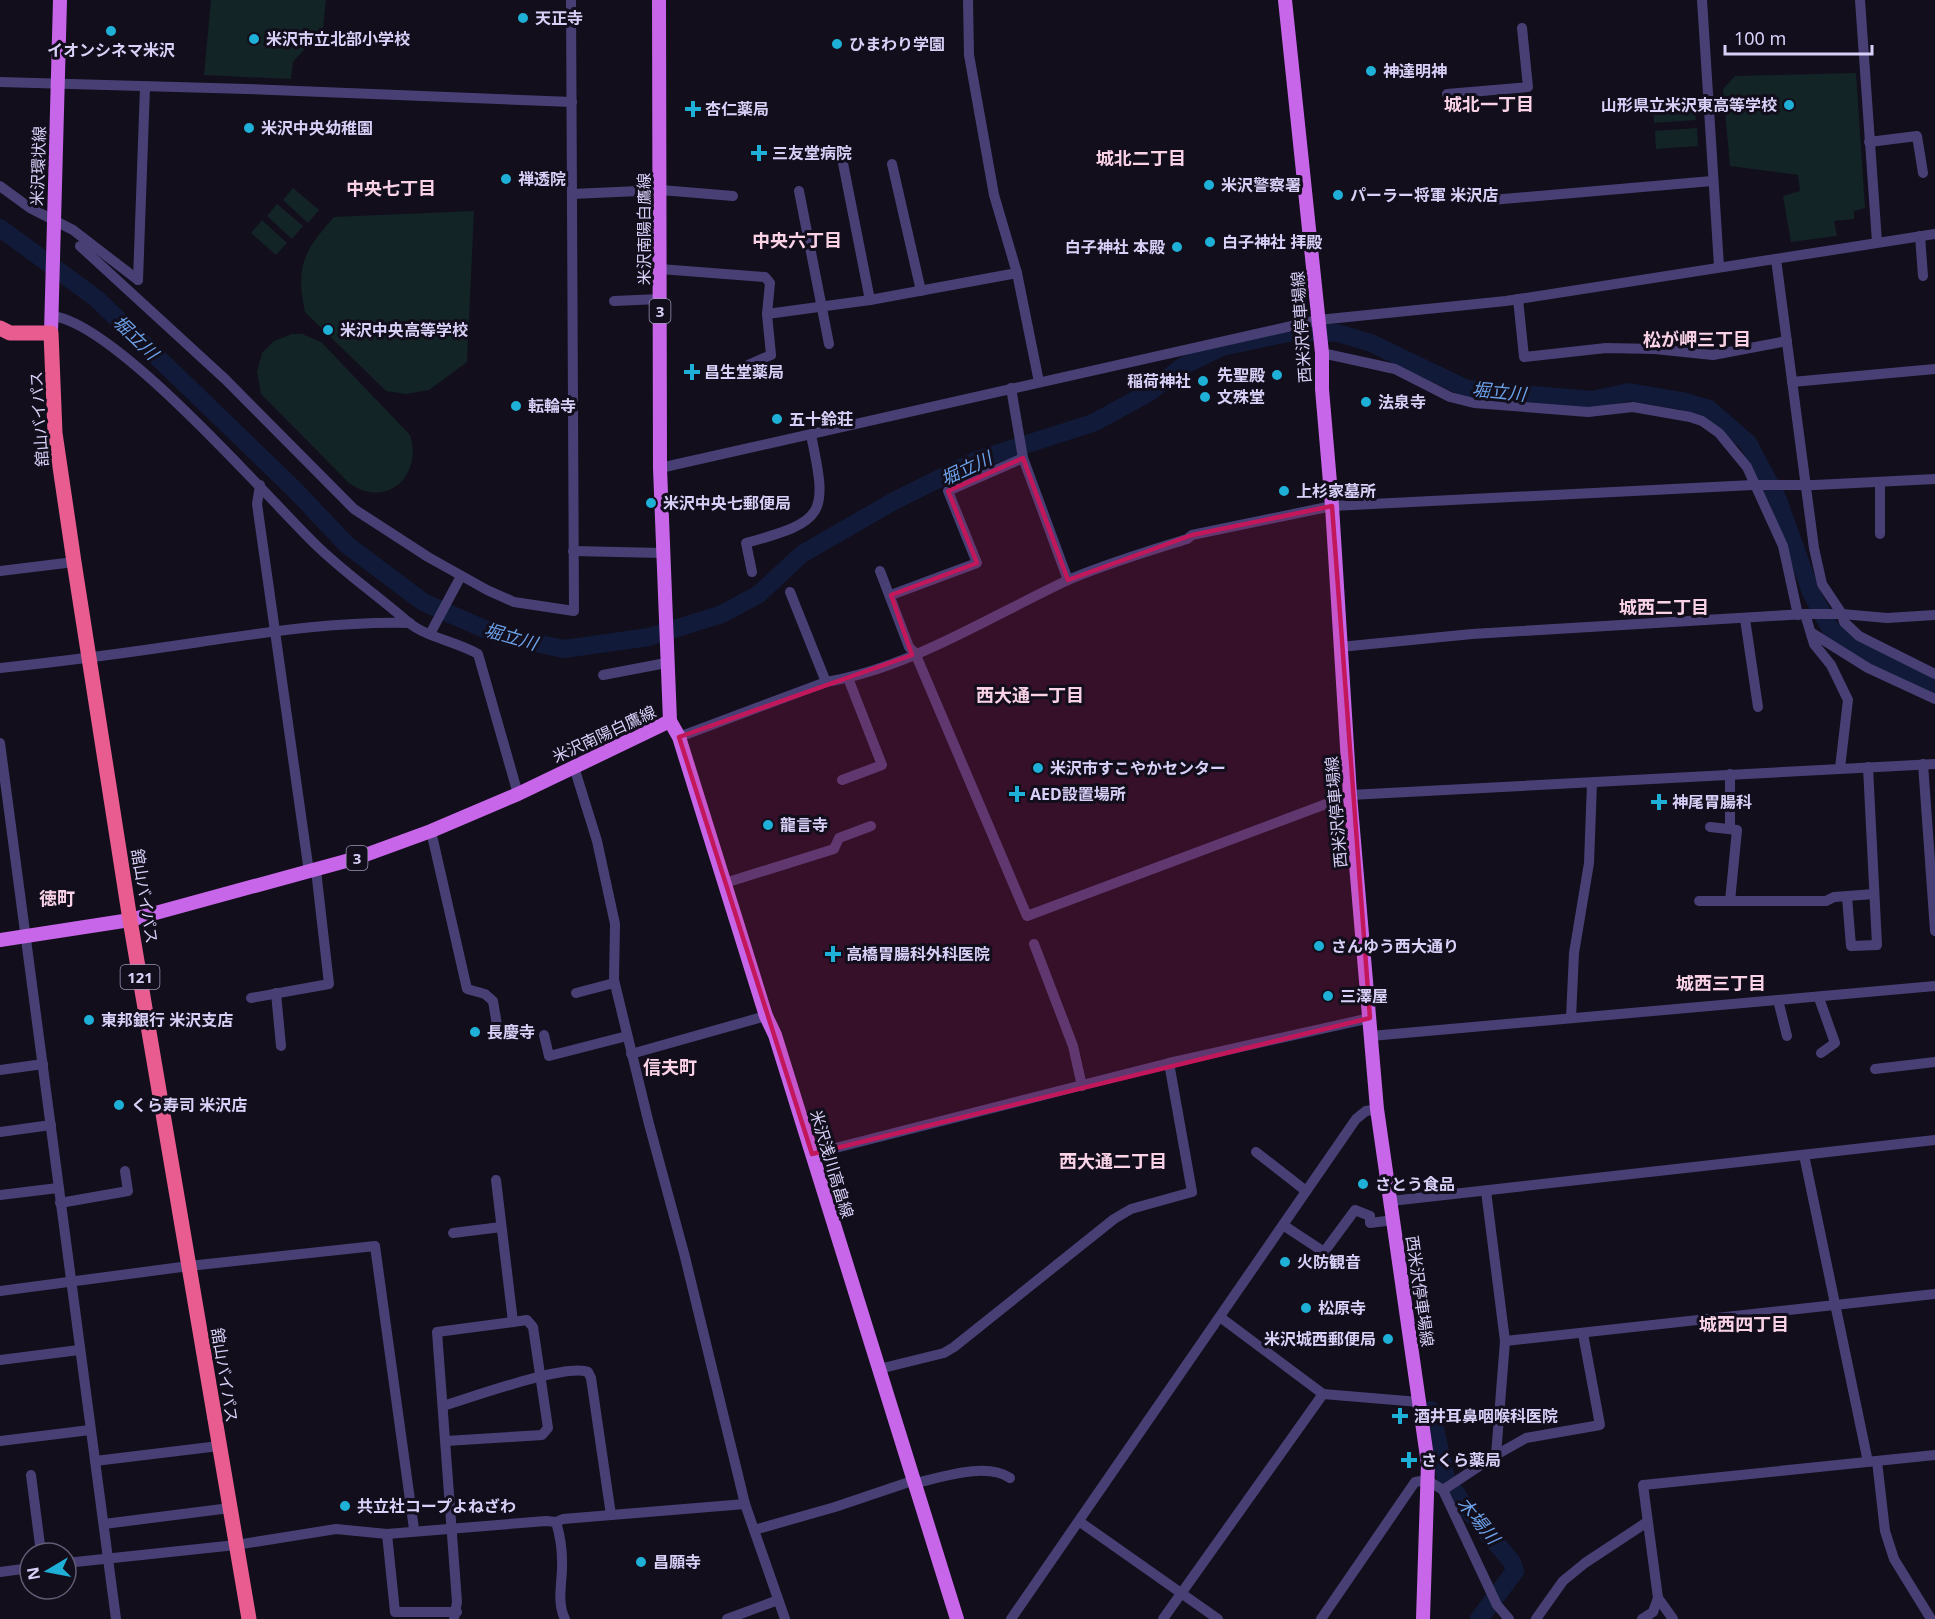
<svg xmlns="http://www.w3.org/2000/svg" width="1935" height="1619" font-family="'Noto Sans','Noto Sans JP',sans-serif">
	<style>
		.green { fill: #122425 }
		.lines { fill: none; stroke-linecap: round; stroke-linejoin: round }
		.river { stroke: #111b39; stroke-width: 18 }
		.minor { stroke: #484075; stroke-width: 10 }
		.major { stroke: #c766e9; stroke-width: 14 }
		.highway { stroke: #e85c8f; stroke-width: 15 }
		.marked { fill: #c2185b; fill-opacity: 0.2; stroke: #c2185b; stroke-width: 4.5; stroke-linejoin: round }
		.poi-dot { fill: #1eb0d6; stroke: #120e1c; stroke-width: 2 }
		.labels { text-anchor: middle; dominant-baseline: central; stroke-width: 6; stroke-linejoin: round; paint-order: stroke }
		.shield { fill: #120e1c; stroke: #9d96b6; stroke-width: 1.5 }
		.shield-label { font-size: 15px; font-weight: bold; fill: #d9d0f8 }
		.poi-label { font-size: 16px; font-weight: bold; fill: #d9d0f8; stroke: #120e1c; text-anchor: start }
		.street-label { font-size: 16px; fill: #d9d0f8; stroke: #120e1c }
		.neighbourhood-label { font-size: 18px; font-weight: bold; fill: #f9d2e6; stroke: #120e1c }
		.water-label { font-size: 18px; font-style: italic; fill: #6ca2ea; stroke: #120e1c }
	</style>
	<rect width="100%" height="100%" fill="#120e1c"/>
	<g class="green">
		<path d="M 211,0 L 326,0 L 323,29 L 293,62 L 291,79 L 204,75 Z"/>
		<path d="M 1856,73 L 1865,208 L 1854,211 L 1854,219 L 1834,221 L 1837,236 L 1791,242 L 1783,196 L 1800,191 L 1798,175 L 1730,166 L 1723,89 L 1735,76 Z"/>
		<path d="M 1695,101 L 1696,120 L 1654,123 L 1653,104 Z"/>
		<path d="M 1697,128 L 1698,146 L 1656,149 L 1655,131 Z"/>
		<path d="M 293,188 L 319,210 L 308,223 L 283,200 Z"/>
		<path d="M 277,204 L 303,226 L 292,239 L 267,216 Z"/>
		<path d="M 474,211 L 467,362 L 429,390 L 406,394 L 386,391 L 305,312 C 295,265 304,251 334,217 Z"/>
		<path d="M 262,220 L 287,243 L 276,255 L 251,233 Z"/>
		<path d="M 292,334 L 302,334 L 321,342 L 410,435 C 423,476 386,510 349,483 L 261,394 L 257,372 L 262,353 L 274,341 Z"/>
	</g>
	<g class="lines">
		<g class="river">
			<path d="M 0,228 L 97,299 L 294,489 L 347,545 L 423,602 L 498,635 L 564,649 L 649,637 L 722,614 L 759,594 L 802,554 L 894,501 L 977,460 L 1093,423 L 1150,392 L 1183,366 L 1222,347 L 1297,331 L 1338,333 L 1371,343 L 1467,389 L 1592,400 L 1629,392 L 1682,401 L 1709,409 L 1748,443 L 1764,473 L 1778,500 L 1811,592 L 1830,628 L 1850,644 L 1880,662 L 1935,689"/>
			<path d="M 1431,1410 L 1446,1479 L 1464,1505 L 1512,1562 L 1515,1571 L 1479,1619"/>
		</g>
		<g class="minor">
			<path d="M 968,0 L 969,55 L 994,195 L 1017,273 L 1039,382"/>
			<path d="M 1702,0 L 1719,266"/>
			<path d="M 1860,0 L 1877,242"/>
			<path d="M 0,82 L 247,89 L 572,102"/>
			<path d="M 1447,94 L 1528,87 L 1522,28"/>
			<path d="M 1869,142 L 1917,136 L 1923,173"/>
			<path d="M 840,148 L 870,300"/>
			<path d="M 892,164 L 921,291"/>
			<path d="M 0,186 L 30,208 L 73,230 L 138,280"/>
			<path d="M 799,191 L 829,344"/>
			<path d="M 572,194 L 661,190 L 733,196"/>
			<path d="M 1491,200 L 1712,181"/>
			<path d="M 1920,236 L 1923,276"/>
			<path d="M 80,246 L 225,379 L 354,509 L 428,557 L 487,590 L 514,602 L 574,611 L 571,0"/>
			<path d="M 1776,259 L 1814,548 L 1822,584 L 1842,614 L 1844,622 L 1859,636 L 1935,674"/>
			<path d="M 660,269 L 765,277 L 770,283 L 767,314 L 771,355 L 748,365"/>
			<path d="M 138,280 L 145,87"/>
			<path d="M 1518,299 L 1524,357 L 1606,348 L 1655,349 L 1713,355 L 1787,341"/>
			<path d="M 614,301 L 659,299"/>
			<path d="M 767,314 L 870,300 L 1017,273"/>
			<path d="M 51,316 C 113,320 264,494 314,543 C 342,571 377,595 408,622 C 427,638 456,641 478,654 L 518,794"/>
			<path d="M 1322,353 L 1395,369 L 1450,397 L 1474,403 L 1588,412 L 1633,407 L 1690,417 L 1702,421 L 1719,433 L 1747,467 L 1783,546 L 1798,615"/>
			<path d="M 1792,382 L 1935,369"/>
			<path d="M 1011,388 L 1023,458 L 1068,580"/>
			<path d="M 660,468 L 1318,320 L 1506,301 L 1935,234"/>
			<path d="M 1880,482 L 1880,534"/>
			<path d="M 260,485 L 257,504 L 309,872"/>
			<path d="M 573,551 L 662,553"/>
			<path d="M 0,571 L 74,562"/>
			<path d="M 880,571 L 909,647 L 915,653 L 1027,916 L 1350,795 L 1935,764"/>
			<path d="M 752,572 L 746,543 C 826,521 828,515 811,435"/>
			<path d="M 790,592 L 826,682"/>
			<path d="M 891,595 L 977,563 L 948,491 L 1023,458"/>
			<path d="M 1805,614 L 1814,644 L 1831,665 L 1848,700 L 1840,768"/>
			<path d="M 1745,619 L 1758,707"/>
			<path d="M 1812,633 L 1868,668 L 1935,699"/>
			<path d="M 430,634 L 461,576"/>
			<path d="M 1340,647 L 1472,634 L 1805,614 L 1842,614 L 1887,618 L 1935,615"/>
			<path d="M 0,668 C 67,661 133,652 200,642 C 269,632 339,621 410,623"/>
			<path d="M 603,675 L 666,663"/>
			<path d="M 679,737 L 826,682 C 910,668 989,617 1066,581 C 1105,564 1146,552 1187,539 L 1192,535 L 1332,506 L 1753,485 L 1815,485 L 1935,479"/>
			<path d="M 0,743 L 116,1619"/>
			<path d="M 1923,764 L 1935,931"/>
			<path d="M 574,767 L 597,841 L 615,924 L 614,980 L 649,1124 L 685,1257 L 745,1504 L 785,1619"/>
			<path d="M 1730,774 L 1730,829"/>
			<path d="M 842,780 L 882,765 L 848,678"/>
			<path d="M 1710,827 L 1737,830 L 1730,901 L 1826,901 L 1834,897 L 1874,894"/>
			<path d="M 431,831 L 467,989 L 485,994 L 493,1001 L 497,1025"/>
			<path d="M 725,883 L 834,849 L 839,838 L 871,826"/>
			<path d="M 1847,897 L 1851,946 L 1877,945 L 1868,767"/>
			<path d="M 1699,901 L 1730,901"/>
			<path d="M 1034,944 L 1073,1046 L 1082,1086"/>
			<path d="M 276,993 L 281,1046"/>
			<path d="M 576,993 L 614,983"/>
			<path d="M 251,998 L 329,984 L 316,870"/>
			<path d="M 1819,998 L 1835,1043 L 1821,1053"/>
			<path d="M 1778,1000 L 1787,1036"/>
			<path d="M 1571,1018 L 1574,953 L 1589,863 L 1592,783"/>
			<path d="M 544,1035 L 549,1056 L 627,1036"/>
			<path d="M 1371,1036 L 1935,986"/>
			<path d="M 631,1054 L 766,1016"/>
			<path d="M 1875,1069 L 1935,1062"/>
			<path d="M 0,1070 L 43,1064"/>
			<path d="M 0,1132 L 51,1125"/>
			<path d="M 1256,1152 L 1306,1191"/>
			<path d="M 812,1154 L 1169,1063 L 1370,1018"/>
			<path d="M 1804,1155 L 1868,1462"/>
			<path d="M 1486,1191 L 1505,1341 L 1496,1455"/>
			<path d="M 0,1195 L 58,1188"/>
			<path d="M 1391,1201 L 1935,1140"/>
			<path d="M 60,1203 L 128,1191 L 125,1171"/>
			<path d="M 1283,1225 L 1324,1252 L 1355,1210 L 1370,1216 L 1370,1223 L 1394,1220"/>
			<path d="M 453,1233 L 501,1227"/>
			<path d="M 0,1291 L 189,1266 L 375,1246 L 414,1529"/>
			<path d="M 1220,1317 L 1323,1394 L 1419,1402"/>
			<path d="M 1505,1341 L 1935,1294"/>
			<path d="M 0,1360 L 79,1350"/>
			<path d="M 879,1369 L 944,1353 L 954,1347 L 1114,1219 L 1131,1209 L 1192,1192 L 1169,1063"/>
			<path d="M 443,1406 C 470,1398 566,1363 588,1372 L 591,1378 L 611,1515"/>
			<path d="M 0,1441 L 90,1430"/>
			<path d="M 446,1441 L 542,1435 L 548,1428 L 533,1327 L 527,1320 L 513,1322 L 496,1180"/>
			<path d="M 95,1461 L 219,1446"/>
			<path d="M 1877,1461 L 1885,1531 L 1894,1559 L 1931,1619"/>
			<path d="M 31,1475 L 41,1553"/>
			<path d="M 916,1483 C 943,1477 986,1462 1010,1478"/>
			<path d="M 1443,1490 L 1496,1455 L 1526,1438 L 1600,1425 L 1583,1334"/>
			<path d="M 556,1522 L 563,1519 L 745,1504"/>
			<path d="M 1080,1522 L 1218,1619"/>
			<path d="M 104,1524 L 230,1508"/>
			<path d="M 754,1530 L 835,1507 L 915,1480"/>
			<path d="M 387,1534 L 395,1612 L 457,1612"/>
			<path d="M 66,1563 L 236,1545 L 336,1529 L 387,1534 L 546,1521 L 556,1522 C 560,1535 562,1548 562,1561 C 563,1580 556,1602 565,1619"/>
			<path d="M 0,1572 L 30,1568"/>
			<path d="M 1658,1598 L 1673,1619"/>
			<path d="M 454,1619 L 457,1602 L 437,1332 L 513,1322"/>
			<path d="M 727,1619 L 778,1600"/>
			<path d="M 1011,1619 L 1356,1119 L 1366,1111 L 1377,1109"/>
			<path d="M 1163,1619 L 1323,1394"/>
			<path d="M 1321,1619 L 1415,1482 L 1427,1480 L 1443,1490 L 1497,1605 L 1509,1619"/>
			<path d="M 1536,1619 L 1563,1581 L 1585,1563 L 1647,1522"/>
			<path d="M 1642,1619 L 1653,1612 L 1658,1598 L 1643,1485 L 1935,1455"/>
		</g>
		<g class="major">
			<path d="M 659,0 L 660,468 L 670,721 L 679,737 L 766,1016 L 775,1035 L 957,1619"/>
			<path d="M 1285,0 L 1322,353 L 1322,389 L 1332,506 L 1350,795 L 1377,1109 L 1428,1464 L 1423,1619"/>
			<path d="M 51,333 L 60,0"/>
			<path d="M 0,940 L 130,920 L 357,858 L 431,831 L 518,794 L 670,721"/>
		</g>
		<path class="highway" d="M 0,328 L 10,333 L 51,333 L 55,433 L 74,562 L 130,920 L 249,1619"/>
	</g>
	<path class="marked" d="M 1023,458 L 1068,580 L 1192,535 L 1332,506 L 1370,1018 L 812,1154 L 679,737 L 912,655 L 891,595 L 977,563 L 948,491 Z"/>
	<g class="poi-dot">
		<circle cx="523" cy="18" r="6"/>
		<circle cx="111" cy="31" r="6"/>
		<circle cx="254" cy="39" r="6"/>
		<circle cx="837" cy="44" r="6"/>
		<circle cx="1371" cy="71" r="6"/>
		<circle cx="1789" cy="105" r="6"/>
		<path d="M690 100h6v6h6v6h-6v6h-6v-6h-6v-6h6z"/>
		<circle cx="249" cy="128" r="6"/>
		<path d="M756 144h6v6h6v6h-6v6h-6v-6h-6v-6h6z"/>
		<circle cx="506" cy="179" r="6"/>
		<circle cx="1209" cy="185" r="6"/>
		<circle cx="1338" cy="195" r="6"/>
		<circle cx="1210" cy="242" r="6"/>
		<circle cx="1177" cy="247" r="6"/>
		<circle cx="328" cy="330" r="6"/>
		<path d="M689 363h6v6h6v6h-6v6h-6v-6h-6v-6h6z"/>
		<circle cx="1277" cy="375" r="6"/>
		<circle cx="1203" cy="381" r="6"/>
		<circle cx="1205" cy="397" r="6"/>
		<circle cx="1366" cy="402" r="6"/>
		<circle cx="516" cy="406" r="6"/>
		<circle cx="777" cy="419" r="6"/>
		<circle cx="1284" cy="491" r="6"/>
		<circle cx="651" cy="503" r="6"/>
		<circle cx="1038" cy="768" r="6"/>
		<path d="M1014 785h6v6h6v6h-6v6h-6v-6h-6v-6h6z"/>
		<path d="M1656 793h6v6h6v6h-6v6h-6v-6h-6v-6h6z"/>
		<circle cx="768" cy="825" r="6"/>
		<circle cx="1319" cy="946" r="6"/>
		<path d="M830 945h6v6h6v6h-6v6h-6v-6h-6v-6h6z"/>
		<circle cx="1328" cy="996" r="6"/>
		<circle cx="89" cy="1020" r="6"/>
		<circle cx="475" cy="1032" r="6"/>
		<circle cx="119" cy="1105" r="6"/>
		<circle cx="1363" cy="1184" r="6"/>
		<circle cx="1285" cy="1262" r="6"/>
		<circle cx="1306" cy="1308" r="6"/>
		<circle cx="1388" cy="1339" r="6"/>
		<path d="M1397 1407h6v6h6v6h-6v6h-6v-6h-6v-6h6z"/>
		<path d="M1406 1451h6v6h6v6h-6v6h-6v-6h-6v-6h6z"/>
		<circle cx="345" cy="1506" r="6"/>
		<circle cx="641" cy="1562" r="6"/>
	</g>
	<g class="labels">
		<g class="shield">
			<rect x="649.5" y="299" width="21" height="24" rx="4.5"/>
			<rect x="346.5" y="846" width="21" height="24" rx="4.5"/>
			<rect x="120.5" y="965" width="39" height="24" rx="4.5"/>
		</g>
		<g class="shield-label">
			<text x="660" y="311">3</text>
			<text x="357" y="858">3</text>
			<text x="140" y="977">121</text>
		</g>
		<g class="poi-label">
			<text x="535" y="18">天正寺</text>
			<text x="266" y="39">米沢市立北部小学校</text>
			<text x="849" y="44">ひまわり学園</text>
			<text x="111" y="50" text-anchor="middle">イオンシネマ米沢</text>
			<text x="1383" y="71">神達明神</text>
			<text x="1777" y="105" text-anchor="end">山形県立米沢東高等学校</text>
			<text x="705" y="109">杏仁薬局</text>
			<text x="261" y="128">米沢中央幼稚園</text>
			<text x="772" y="153">三友堂病院</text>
			<text x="518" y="179">禅透院</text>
			<text x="1221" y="185">米沢警察署</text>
			<text x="1350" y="195">パーラー将軍 米沢店</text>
			<text x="1222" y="242">白子神社 拝殿</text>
			<text x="1165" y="247" text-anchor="end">白子神社 本殿</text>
			<text x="340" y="330">米沢中央高等学校</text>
			<text x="704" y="372">昌生堂薬局</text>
			<text x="1265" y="375" text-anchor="end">先聖殿</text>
			<text x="1191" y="381" text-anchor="end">稲荷神社</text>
			<text x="1217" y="397">文殊堂</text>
			<text x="1378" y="402">法泉寺</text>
			<text x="528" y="406">転輪寺</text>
			<text x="789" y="419">五十鈴荘</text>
			<text x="1296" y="491">上杉家墓所</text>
			<text x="663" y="503">米沢中央七郵便局</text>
			<text x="1050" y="768">米沢市すこやかセンター</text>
			<text x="1030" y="794">AED設置場所</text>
			<text x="1672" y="802">神尾胃腸科</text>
			<text x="780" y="825">龍言寺</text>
			<text x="1331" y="946">さんゆう西大通り</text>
			<text x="846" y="954">高橋胃腸科外科医院</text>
			<text x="1340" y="996">三澤屋</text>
			<text x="101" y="1020">東邦銀行 米沢支店</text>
			<text x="487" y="1032">長慶寺</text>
			<text x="131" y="1105">くら寿司 米沢店</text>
			<text x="1375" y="1184">さとう食品</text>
			<text x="1297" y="1262">火防観音</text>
			<text x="1318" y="1308">松原寺</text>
			<text x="1376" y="1339" text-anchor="end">米沢城西郵便局</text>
			<text x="1414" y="1416">酒井耳鼻咽喉科医院</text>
			<text x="1421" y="1460">さくら薬局</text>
			<text x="357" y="1506">共立社コープよねざわ</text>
			<text x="653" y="1562">昌願寺</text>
		</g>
		<g class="street-label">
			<text transform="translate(38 166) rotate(-88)">米沢環状線</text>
			<text transform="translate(644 229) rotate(-90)">米沢南陽白鷹線</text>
			<text transform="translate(1301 327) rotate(-94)">西米沢停車場線</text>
			<text transform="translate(39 419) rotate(-94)">舘山バイパス</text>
			<text transform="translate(604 734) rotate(-25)">米沢南陽白鷹線</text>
			<text transform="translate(1336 812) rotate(-95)">西米沢停車場線</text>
			<text transform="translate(145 896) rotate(81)">舘山バイパス</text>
			<text transform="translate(832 1164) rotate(73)">米沢浅川高畠線</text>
			<text transform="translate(1420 1291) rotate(82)">西米沢停車場線</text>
			<text transform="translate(225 1375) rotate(81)">舘山バイパス</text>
		</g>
		<g class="neighbourhood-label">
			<text x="1489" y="104">城北一丁目</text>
			<text x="1141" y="158">城北二丁目</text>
			<text x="391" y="188">中央七丁目</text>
			<text x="797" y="240">中央六丁目</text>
			<text x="1697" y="339">松が岬三丁目</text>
			<text x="1664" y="607">城西二丁目</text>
			<text x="1030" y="695">西大通一丁目</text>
			<text x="57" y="898">徳町</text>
			<text x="1721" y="983">城西三丁目</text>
			<text x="670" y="1067">信夫町</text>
			<text x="1113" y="1161">西大通二丁目</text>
			<text x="1744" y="1324">城西四丁目</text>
		</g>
		<g class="water-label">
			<text transform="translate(136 337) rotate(44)">堀立川</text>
			<text transform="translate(1499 391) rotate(6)">堀立川</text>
			<text transform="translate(966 468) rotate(-25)">堀立川</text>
			<text transform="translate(511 636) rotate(16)">堀立川</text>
			<text transform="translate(1479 1520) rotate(51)">木場川</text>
		</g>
	</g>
	<g transform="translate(48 1571) rotate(260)"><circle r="28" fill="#120e1c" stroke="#625c74" stroke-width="1.5"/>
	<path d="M0-4.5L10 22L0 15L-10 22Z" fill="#1eb0d6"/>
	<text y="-9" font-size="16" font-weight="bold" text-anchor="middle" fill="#d9d0f8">N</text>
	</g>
	<path d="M1725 45v9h147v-9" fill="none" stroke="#d9d0f8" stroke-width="3"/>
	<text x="1734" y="45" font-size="18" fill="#d9d0f8" stroke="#120e1c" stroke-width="4.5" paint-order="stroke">100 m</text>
</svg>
